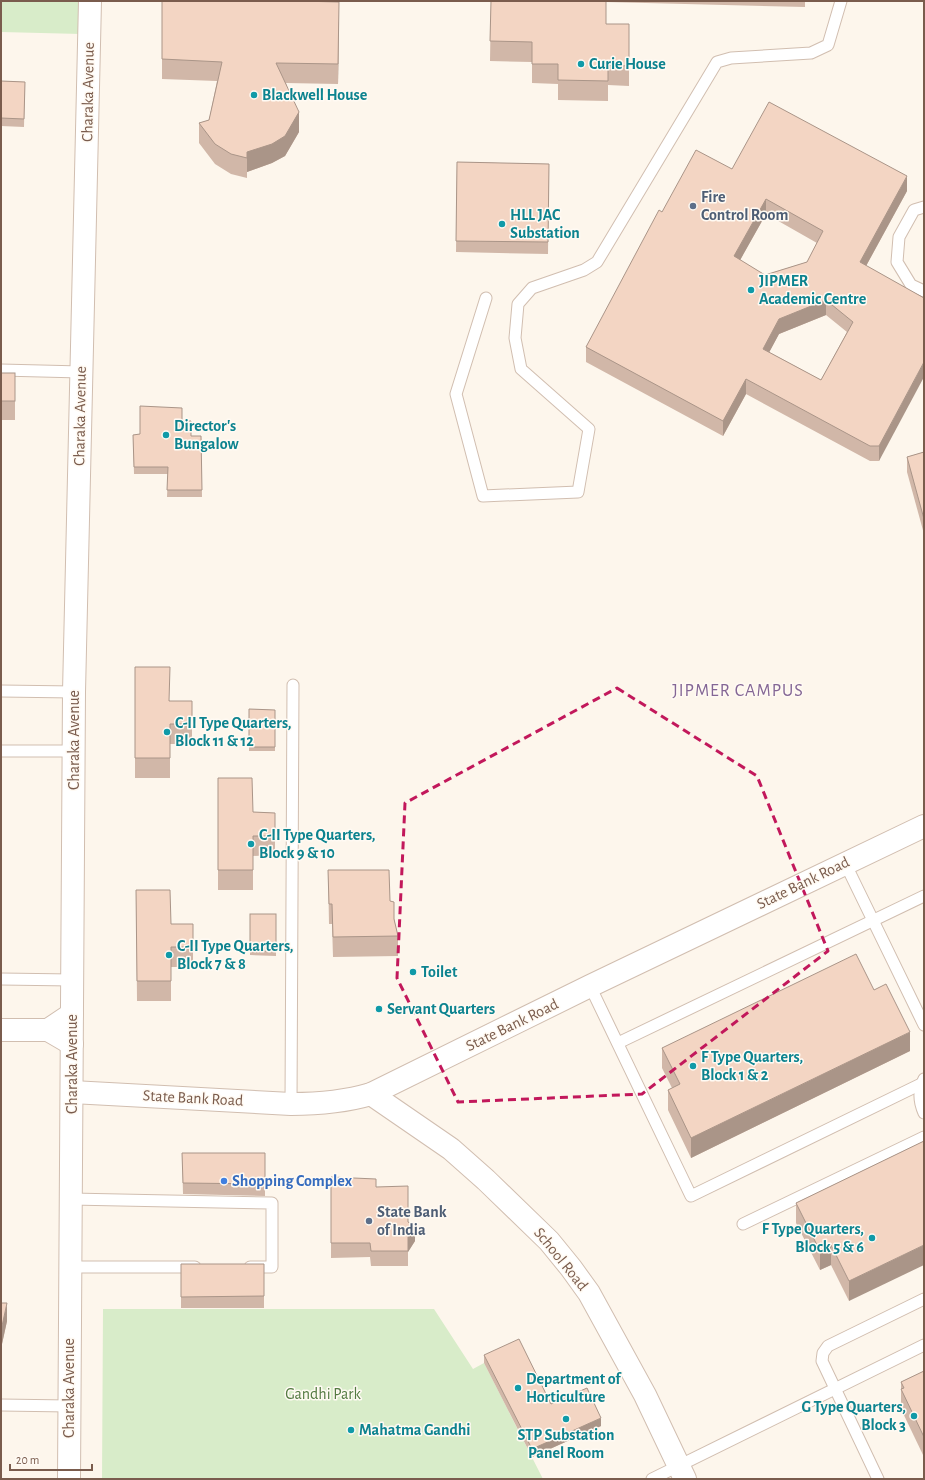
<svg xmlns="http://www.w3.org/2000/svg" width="925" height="1480" font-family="'Alegreya Sans',sans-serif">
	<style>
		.green { fill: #d8ecc9 }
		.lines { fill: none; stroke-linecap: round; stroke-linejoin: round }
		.lane-casing { stroke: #d1beb0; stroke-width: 13 }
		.street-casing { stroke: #d1beb0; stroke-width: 24 }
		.lane { stroke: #fff; stroke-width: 11 }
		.street { stroke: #fff; stroke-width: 22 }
		.wall { fill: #d1b7a8; fill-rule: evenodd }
		.shaded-wall { fill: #aa9588 }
		.building { fill: #f3d5c3; stroke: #aa9588; fill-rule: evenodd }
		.marked { fill: none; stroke: #c2185b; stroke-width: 3; stroke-dasharray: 8 5; stroke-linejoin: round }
		.culture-dot { fill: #0f9aa8; stroke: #fffaf3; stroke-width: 1.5 }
		.service-dot { fill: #5c6f8a; stroke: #fffaf3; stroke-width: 1.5 }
		.shop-dot { fill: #3f7fe0; stroke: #fffaf3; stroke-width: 1.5 }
		.labels { text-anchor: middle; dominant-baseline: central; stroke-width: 3; stroke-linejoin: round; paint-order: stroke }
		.culture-label { font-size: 16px; font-weight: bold; fill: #0d838f; stroke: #fffaf3; text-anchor: start }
		.street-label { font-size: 16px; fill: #7a5c4d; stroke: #fffaf3 }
		.service-label { font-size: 16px; font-weight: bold; fill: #4e5e75; stroke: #fffaf3; text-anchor: start }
		.shop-label { font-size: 16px; font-weight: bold; fill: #366cbe; stroke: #fffaf3; text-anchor: start }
		.park-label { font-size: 16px; fill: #537a41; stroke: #fffaf3 }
		.quarter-label { font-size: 18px; letter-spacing: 1px; fill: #846695; stroke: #fffaf3 }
	</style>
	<rect width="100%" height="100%" fill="#fdf6ec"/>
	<g class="green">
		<path d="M 1,1 L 82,1 L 81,34 L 1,32 Z"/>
		<path d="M 103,1309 L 434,1309 L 473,1369 L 484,1363 L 543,1479 L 102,1479 Z"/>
	</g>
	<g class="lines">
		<g class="lane-casing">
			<g id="lane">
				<path d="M 924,207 L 914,210 L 899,237 L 897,262 L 911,285 L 924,291"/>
				<path d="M 486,298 L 456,394 L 483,496 L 578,492 L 589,429 L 521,369 L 515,338 L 518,304 L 532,288 L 584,270 L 597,262 L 717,62 L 731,58 L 811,53 L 828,45 L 841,1"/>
				<path d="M 1,370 L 81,372"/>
				<path d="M 1,691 L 74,692"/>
				<path d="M 1,751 L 74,751"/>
				<path d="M 845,863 L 924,1025"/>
				<path d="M 1,979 L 72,980"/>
				<path d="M 590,986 L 691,1196 L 921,1084"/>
				<path d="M 618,1043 L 924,896"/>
				<path d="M 924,1079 C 918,1091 919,1102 924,1113"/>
				<path d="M 291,1104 L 293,685"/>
				<path d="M 71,1199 L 272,1203 L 272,1267 L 250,1267"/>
				<path d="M 743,1224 L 924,1137"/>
				<path d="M 70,1267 L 195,1267"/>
				<path d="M 1,1405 L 69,1406"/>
				<path d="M 652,1479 L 924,1345"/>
				<path d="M 878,1479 L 822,1361 L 823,1353 L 828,1346 L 924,1299"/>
			</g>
		</g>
		<g class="street-casing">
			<g id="street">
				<path d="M 1,1030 L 48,1030"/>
				<path d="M 72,1044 L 48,1030 L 72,1014"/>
				<path d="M 72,1092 L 291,1104 C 319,1104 344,1102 371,1094 L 590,986 L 924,826"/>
				<path d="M 371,1094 L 451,1149 L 486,1180 L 549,1241 L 571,1268 L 589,1293 L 645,1395 L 685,1479"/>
				<path d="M 69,1479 L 74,692 L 90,1"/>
			</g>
		</g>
		<use href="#lane" class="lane"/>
		<use href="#street" class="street"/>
	</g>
	<g class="wall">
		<path d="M 491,1 L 805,1 L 805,7 L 606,2 L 606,24 L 629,24 L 629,86 L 608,85 L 608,101 L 558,100 L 558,84 L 532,83 L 532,62 L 490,61 Z"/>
		<path d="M 339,22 L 338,84 L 286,83 L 299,132 L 285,156 L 272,163 L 247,172 L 247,178 L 231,174 L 215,164 L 199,143 L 199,123 L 209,120 L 217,81 L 162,79 L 162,59 Z"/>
		<path d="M 1,81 L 25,82 L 24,127 L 1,126 Z"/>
		<path d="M 457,162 L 549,164 L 548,254 L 456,252 Z"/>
		<path d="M 732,169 L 907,191 L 866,266 L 924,298 L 879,461 L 870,461 L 746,394 L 723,436 L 586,362 L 586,347 L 662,212 ZM 766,214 L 817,243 L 807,262 L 765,275 L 740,260 ZM 826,315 L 847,332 L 821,380 L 769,352 L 779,334 Z"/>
		<path d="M 1,373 L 15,401 L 15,420 L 1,420 Z"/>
		<path d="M 182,421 L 191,436 L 201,436 L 202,497 L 167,497 L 168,474 L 134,474 L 133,435 L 140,434 Z"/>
		<path d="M 924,452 L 924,534 L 907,472 L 907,457 Z"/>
		<path d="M 135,667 L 170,701 L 192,701 L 192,744 L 170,744 L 170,778 L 135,778 Z"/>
		<path d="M 249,709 L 275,710 L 275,751 L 249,751 Z"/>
		<path d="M 218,778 L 253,812 L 275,813 L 275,855 L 253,856 L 253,890 L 218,890 Z"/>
		<path d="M 328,870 L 390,901 L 398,936 L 398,956 L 333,957 L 332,924 L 329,924 Z"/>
		<path d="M 136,890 L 171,924 L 193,924 L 193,967 L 171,967 L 171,1001 L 137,1001 Z"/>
		<path d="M 250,914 L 276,914 L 276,956 L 250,955 Z"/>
		<path d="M 874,990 L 910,1051 L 691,1158 L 668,1110 L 668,1090 L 672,1088 L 662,1068 L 662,1048 Z"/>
		<path d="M 924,1141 L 849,1301 L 831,1265 L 820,1270 L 796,1223 L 796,1203 Z"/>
		<path d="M 182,1153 L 265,1153 L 265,1196 L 183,1194 Z"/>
		<path d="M 331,1177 L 376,1187 L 408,1222 L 415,1241 L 408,1252 L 408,1266 L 371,1266 L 370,1257 L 331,1258 Z"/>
		<rect x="181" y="1264" width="83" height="44"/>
		<path d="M 1,1303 L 7,1321 L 2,1344 L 1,1344 Z"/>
		<path d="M 484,1355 L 551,1404 L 601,1426 L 532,1457 L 484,1363 Z"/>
		<path d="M 924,1371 L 924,1457 L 901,1409 L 901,1382 Z"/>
	</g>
	<g class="shaded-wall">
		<path d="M 339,2 L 339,22 L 338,84 L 338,64 Z"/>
		<path d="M 299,112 L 299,132 L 285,156 L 272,163 L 247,172 L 247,178 L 247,152 Z"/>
		<path d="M 907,176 L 907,191 L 860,277 L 860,262 Z"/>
		<path d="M 766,199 L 766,214 L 734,271 L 734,256 Z"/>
		<path d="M 826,300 L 826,315 L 779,334 L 763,364 L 763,349 L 779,319 Z"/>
		<path d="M 924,362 L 924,377 L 879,461 L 879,446 Z"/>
		<path d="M 746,379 L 746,394 L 723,436 L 723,421 Z"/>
		<path d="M 910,1032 L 910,1051 L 691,1158 L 691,1138 Z"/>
		<path d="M 415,1226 L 415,1241 L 408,1252 L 408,1237 Z"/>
		<path d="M 831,1245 L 831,1265 L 820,1270 L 820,1251 Z"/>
		<path d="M 924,1245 L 924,1265 L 849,1301 L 849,1281 Z"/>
		<path d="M 7,1303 L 7,1321 L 2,1344 L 2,1326 Z"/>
		<path d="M 601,1418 L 601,1426 L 532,1457 L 532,1449 Z"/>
	</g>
	<g class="building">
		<path d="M 162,1 L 299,1 L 339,2 L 338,64 L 276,63 L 299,112 L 285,136 L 272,144 L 247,152 L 247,158 L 231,154 L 215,144 L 199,123 L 209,120 L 222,62 L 162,59 Z"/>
		<path d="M 491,1 L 606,1 L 606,24 L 629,24 L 629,66 L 608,65 L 608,81 L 558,80 L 558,64 L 532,64 L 532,42 L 490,41 Z"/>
		<path d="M 1,81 L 25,82 L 24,119 L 1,118 Z"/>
		<path d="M 769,102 L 907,176 L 860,262 L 924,298 L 924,362 L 879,446 L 870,446 L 746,379 L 723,421 L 586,347 L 659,210 L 662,212 L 696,150 L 732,169 ZM 766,199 L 823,231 L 807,262 L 765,275 L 734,256 ZM 826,300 L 853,322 L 821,380 L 763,349 L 779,319 Z"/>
		<path d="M 457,162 L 549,164 L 548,242 L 456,241 Z"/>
		<rect x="1" y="373" width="14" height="28"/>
		<path d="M 140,406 L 182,408 L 182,421 L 191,421 L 191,436 L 201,436 L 202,490 L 167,490 L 168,467 L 134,467 L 133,435 L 140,434 Z"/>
		<path d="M 924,452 L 924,519 L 907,457 Z"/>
		<path d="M 135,667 L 170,667 L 169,701 L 192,701 L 192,724 L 170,724 L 170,758 L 135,758 Z"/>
		<path d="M 249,709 L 275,710 L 275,747 L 249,747 Z"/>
		<path d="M 218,778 L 252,778 L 253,812 L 275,813 L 275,836 L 253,836 L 253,870 L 218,870 Z"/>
		<path d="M 328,870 L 389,870 L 390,901 L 394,902 L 394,919 L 398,936 L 333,937 L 332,904 L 329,904 Z"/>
		<path d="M 136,890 L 170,890 L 171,924 L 193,924 L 193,947 L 171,947 L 171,981 L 137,981 Z"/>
		<rect x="250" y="914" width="26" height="37"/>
		<path d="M 856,954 L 874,990 L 886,984 L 910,1032 L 691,1138 L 668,1090 L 680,1084 L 662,1048 Z"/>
		<path d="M 924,1141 L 924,1245 L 849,1281 L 831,1245 L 820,1251 L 796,1203 Z"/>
		<path d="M 182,1153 L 265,1153 L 265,1184 L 183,1183 Z"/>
		<path d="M 331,1177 L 376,1179 L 376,1187 L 408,1186 L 408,1222 L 415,1226 L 408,1237 L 408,1251 L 371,1251 L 370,1243 L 331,1243 Z"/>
		<path d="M 181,1264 L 264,1264 L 264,1296 L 181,1297 Z"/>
		<path d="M 1,1303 L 7,1303 L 2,1326 L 1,1326 Z"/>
		<path d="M 519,1339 L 551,1404 L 587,1388 L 601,1418 L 532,1449 L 484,1355 Z"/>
		<path d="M 924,1371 L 924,1437 L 901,1389 L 904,1388 L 901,1382 Z"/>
	</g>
	<path class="marked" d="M 617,688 L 757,776 L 828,951 L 642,1094 L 458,1102 L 397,978 L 405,803 Z"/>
	<g class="culture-dot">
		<circle cx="581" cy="64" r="4"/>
		<circle cx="254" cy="95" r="4"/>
		<circle cx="502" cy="224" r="4"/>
		<circle cx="751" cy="290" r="4"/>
		<circle cx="166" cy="435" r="4"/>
		<circle cx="167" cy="732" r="4"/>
		<circle cx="251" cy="844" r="4"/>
		<circle cx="169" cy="955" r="4"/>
		<circle cx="413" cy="972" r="4"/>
		<circle cx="379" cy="1009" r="4"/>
		<circle cx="693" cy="1066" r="4"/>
		<circle cx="872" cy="1238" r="4"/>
		<circle cx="518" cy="1388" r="4"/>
		<circle cx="914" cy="1416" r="4"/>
		<circle cx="566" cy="1419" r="4"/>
		<circle cx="351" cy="1430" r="4"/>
	</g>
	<g class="service-dot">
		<circle cx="693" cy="206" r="4"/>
		<circle cx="369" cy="1221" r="4"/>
	</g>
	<circle class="shop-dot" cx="224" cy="1181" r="4"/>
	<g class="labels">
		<g class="culture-label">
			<text x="589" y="64">Curie House</text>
			<text x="262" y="95">Blackwell House</text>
			<text x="510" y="215">HLL JAC<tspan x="510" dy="18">Substation</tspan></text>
			<text x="759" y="281">JIPMER<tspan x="759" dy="18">Academic Centre</tspan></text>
			<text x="174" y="426">Director's<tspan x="174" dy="18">Bungalow</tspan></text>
			<text x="175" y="723">C-II Type Quarters,<tspan x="175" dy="18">Block 11 &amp; 12</tspan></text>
			<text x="259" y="835">C-II Type Quarters,<tspan x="259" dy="18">Block 9 &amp; 10</tspan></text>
			<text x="177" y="946">C-II Type Quarters,<tspan x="177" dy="18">Block 7 &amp; 8</tspan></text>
			<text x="421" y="972">Toilet</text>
			<text x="387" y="1009">Servant Quarters</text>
			<text x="701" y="1057">F Type Quarters,<tspan x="701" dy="18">Block 1 &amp; 2</tspan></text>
			<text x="864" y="1229" text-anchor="end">F Type Quarters,<tspan x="864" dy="18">Block 5 &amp; 6</tspan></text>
			<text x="526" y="1379">Department of<tspan x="526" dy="18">Horticulture</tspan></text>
			<text x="906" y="1407" text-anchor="end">G Type Quarters,<tspan x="906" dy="18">Block 3</tspan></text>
			<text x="359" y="1430">Mahatma Gandhi</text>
			<text x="566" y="1435" text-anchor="middle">STP Substation<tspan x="566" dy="18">Panel Room</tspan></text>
		</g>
		<g class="street-label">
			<text transform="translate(88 92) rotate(-89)">Charaka Avenue</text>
			<text transform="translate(80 416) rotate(-89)">Charaka Avenue</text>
			<text transform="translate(74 740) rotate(-90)">Charaka Avenue</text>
			<text transform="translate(803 883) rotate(-26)">State Bank Road</text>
			<text transform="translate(512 1025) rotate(-26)">State Bank Road</text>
			<text transform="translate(72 1064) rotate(-90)">Charaka Avenue</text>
			<text transform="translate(193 1098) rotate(3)">State Bank Road</text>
			<text transform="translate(561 1259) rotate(51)">School Road</text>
			<text transform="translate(69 1388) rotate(-90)">Charaka Avenue</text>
		</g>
		<g class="service-label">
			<text x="701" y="197">Fire<tspan x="701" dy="18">Control Room</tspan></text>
			<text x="377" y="1212">State Bank<tspan x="377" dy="18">of India</tspan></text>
		</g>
		<g class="shop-label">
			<text x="232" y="1181">Shopping Complex</text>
		</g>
		<g class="park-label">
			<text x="323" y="1394">Gandhi Park</text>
		</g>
		<g class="quarter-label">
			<text x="738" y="691">JIPMER CAMPUS</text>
		</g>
	</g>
	<rect width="925" height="1480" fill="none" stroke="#7a5c4d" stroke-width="4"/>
	<path d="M10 1464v6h82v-6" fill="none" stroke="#7a5c4d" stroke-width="2"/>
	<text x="16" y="1464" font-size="12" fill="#7a5c4d" stroke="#fffaf3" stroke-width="3" paint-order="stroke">20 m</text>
</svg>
